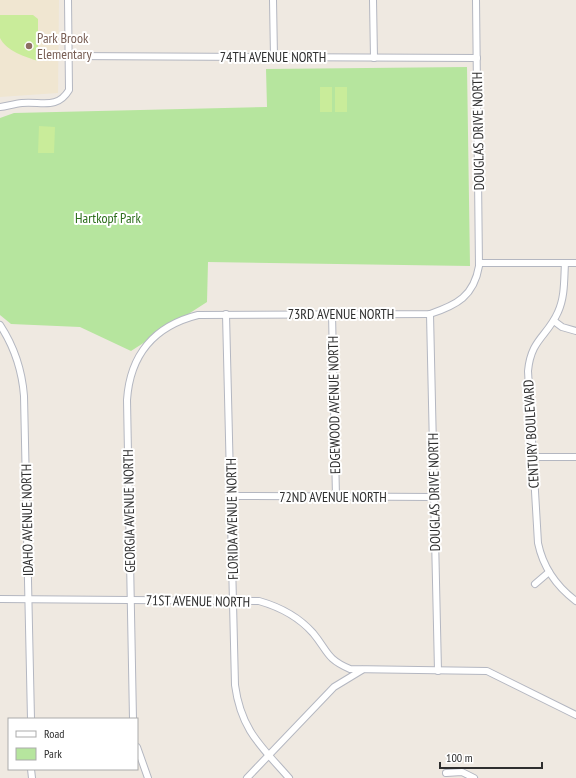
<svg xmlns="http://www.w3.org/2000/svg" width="576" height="778" font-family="'PT Sans Narrow',sans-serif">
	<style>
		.education { fill: #f0e6d1 }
		.green { fill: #b6e59e }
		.pitch { fill: #c9ec9a }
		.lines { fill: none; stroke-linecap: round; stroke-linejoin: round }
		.minor-casing { stroke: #b4b7c1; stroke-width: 8 }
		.minor { stroke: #fff; stroke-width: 6 }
		.education-dot { fill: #8d6e63; stroke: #fff; stroke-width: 1.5 }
		.labels { text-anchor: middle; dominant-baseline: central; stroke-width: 4; stroke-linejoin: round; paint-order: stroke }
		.education-label { font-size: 14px; fill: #785e54; stroke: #fff; text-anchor: start }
		.street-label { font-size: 14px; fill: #2e2e2e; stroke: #fff }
		.park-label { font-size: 14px; fill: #2c6e1b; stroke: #fff }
	</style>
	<rect width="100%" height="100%" fill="#efe9e1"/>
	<path class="education" d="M 0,0 L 59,0 L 58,93 L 0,97 Z"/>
	<path class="green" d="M 467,67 L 470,266 L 208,262 L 207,302 L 131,351 L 80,327 L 11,324 L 0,315 L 0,118 L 14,113 L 267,107 L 266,69 Z"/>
	<g class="pitch">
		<path d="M 0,15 L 33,15 L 38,19 L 38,61 C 26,57 6,51 0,38 C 0,32 0,22 0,15 Z"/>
		<rect x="320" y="87" width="12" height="25"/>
		<rect x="335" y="87" width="12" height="25"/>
		<path d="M 39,126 L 55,127 L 54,153 L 38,153 Z"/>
	</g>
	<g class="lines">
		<g class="minor-casing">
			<g id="minor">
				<path d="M 273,0 L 274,57"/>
				<path d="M 373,0 L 374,58"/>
				<path d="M 69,56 L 477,58"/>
				<path d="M 0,107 C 7,106 14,104 22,103 C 41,101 57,110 69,90 L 68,0"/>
				<path d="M 479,263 L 576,263"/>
				<path d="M 565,263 C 564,279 565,297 558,312 C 547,337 531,339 528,371 L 538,543 C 543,567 556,586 576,601"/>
				<path d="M 226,314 L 235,685 C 241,730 261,746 289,778"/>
				<path d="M 332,314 L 336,497"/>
				<path d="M 430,314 L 438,671"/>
				<path d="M 554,321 L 562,327 L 576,331"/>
				<path d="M 0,325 C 15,348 22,370 24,396 L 31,719"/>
				<path d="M 533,457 L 576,457"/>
				<path d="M 232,496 L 434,497"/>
				<path d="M 535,584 L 549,572"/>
				<path d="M 0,599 L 259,601 C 280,607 298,616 313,633 C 328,651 326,659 350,669 L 487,671 L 576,715"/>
				<path d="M 133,719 L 127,400 C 130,355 154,326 198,315 L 430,314 C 457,305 474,296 479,266 L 476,0"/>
				<path d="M 137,747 L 148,778"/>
				<path d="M 31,769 L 32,778"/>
				<path d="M 446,773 L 462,772 L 474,778"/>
				<path d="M 247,778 L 334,687 L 362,670"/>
			</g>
		</g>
		<use href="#minor" class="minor"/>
	</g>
	<circle class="education-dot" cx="29" cy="46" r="4"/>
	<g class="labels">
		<g class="education-label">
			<text x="37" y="38">Park Brook<tspan x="37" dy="16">Elementary</tspan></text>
		</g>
		<g class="street-label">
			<text x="273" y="57">74TH AVENUE NORTH</text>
			<text transform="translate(478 131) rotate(-91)">DOUGLAS DRIVE NORTH</text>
			<text x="341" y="314">73RD AVENUE NORTH</text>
			<text transform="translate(334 405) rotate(-91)">EDGEWOOD AVENUE NORTH</text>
			<text transform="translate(531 434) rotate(-93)">CENTURY BOULEVARD</text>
			<text transform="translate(434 492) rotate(-91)">DOUGLAS DRIVE NORTH</text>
			<text x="333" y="497">72ND AVENUE NORTH</text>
			<text transform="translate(129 511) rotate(-91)">GEORGIA AVENUE NORTH</text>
			<text transform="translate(232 519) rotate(-91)">FLORIDA AVENUE NORTH</text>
			<text transform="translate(27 520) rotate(-91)">IDAHO AVENUE NORTH</text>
			<text transform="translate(198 601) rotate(1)">71ST AVENUE NORTH</text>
		</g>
		<g class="park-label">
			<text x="108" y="218">Hartkopf Park</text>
		</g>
	</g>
	<rect x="8" y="718" width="130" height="52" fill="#ffffff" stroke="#ababab"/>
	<rect x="16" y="731" width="20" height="6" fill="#ffffff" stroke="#ababab"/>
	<text x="44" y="738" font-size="12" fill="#2e2e2e">Road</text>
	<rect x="16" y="748" width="20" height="12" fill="#b6e59e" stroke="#ababab"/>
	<text x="44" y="758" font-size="12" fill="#2e2e2e">Park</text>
	<path d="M440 762v6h102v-6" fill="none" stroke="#2e2e2e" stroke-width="2"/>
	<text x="446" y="762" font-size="12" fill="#2e2e2e" stroke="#ffffff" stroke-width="3" paint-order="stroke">100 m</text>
</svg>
